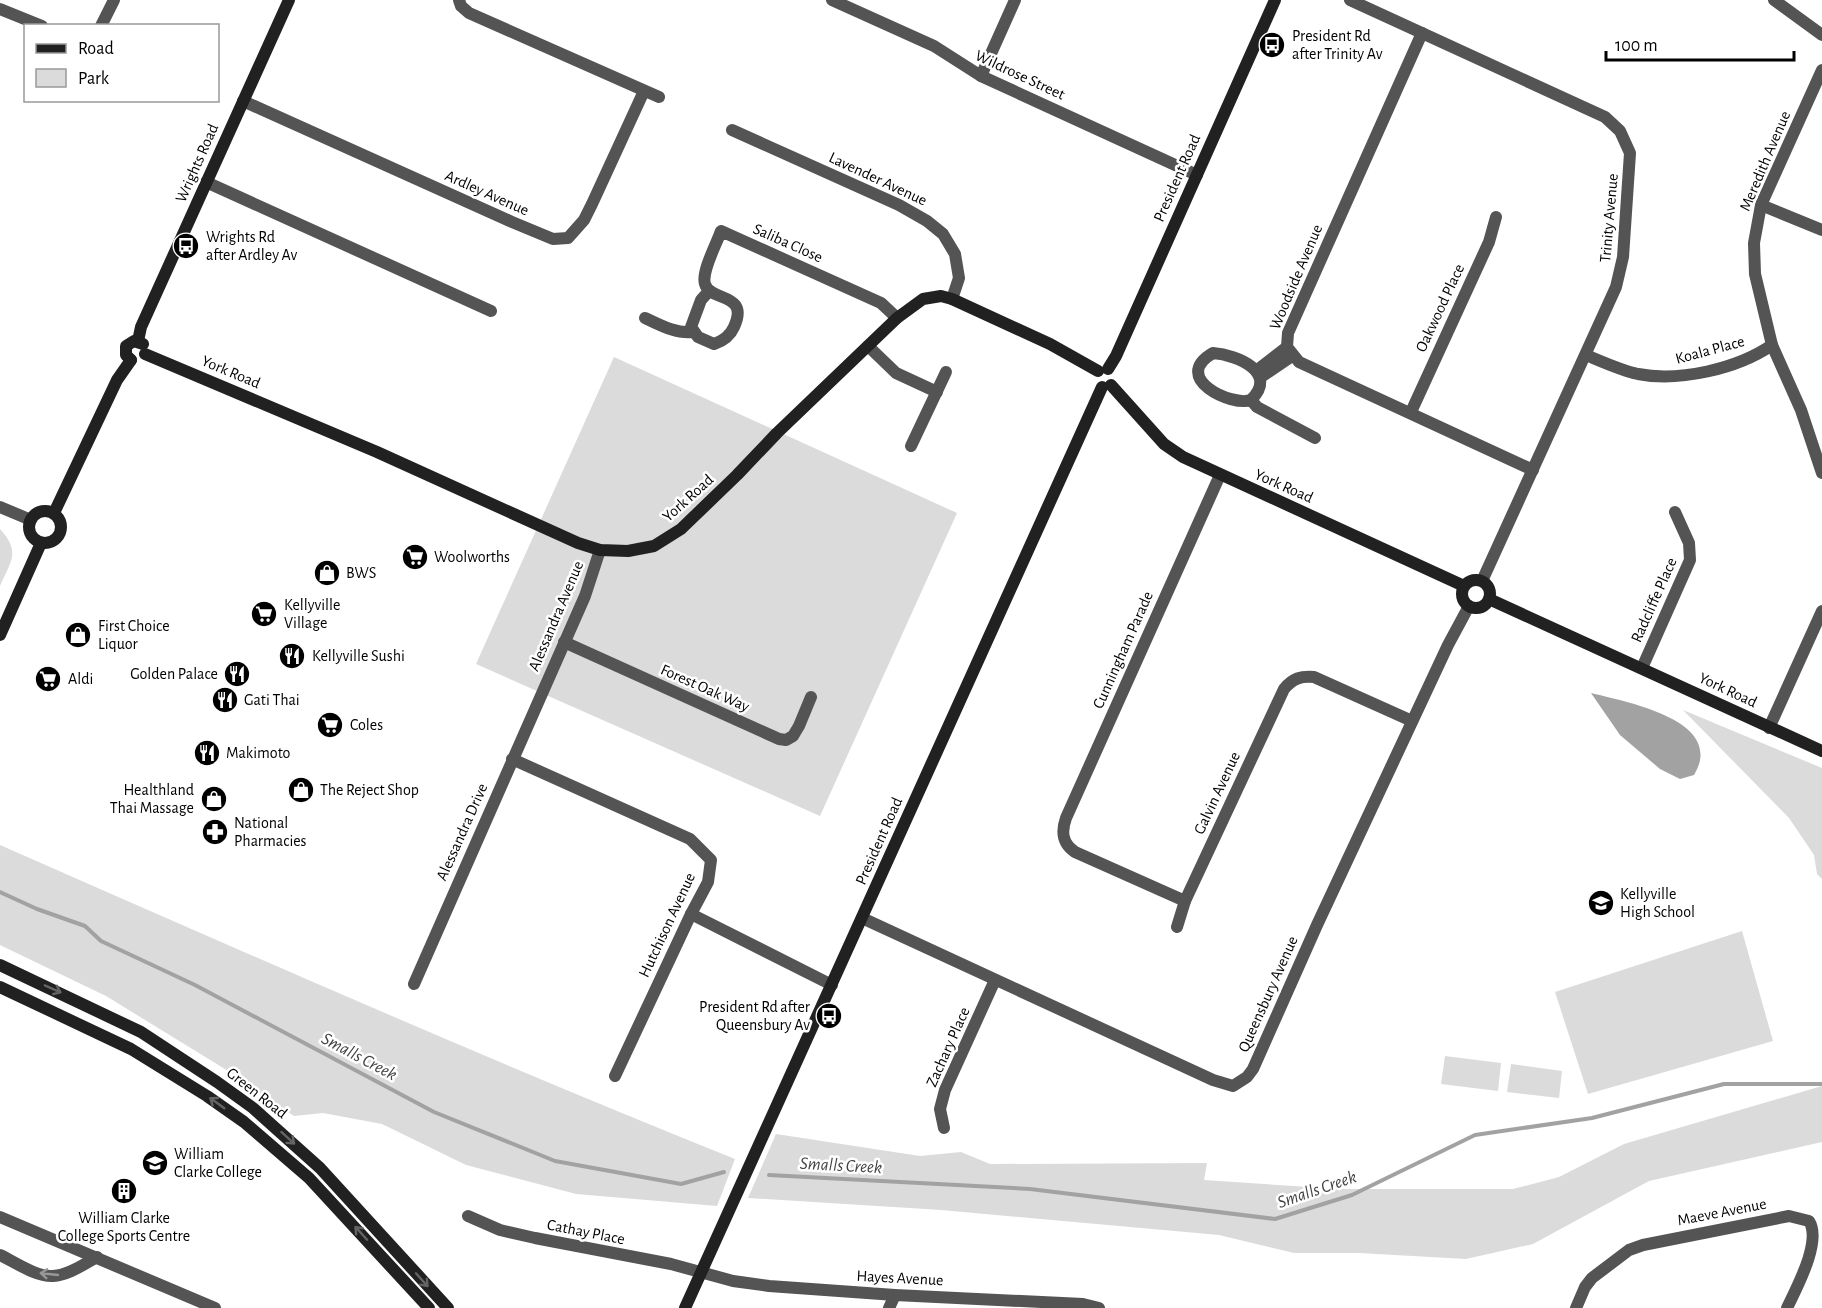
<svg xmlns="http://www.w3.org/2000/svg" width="1822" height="1308" font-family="'Alegreya Sans',sans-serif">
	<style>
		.green { fill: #dbdbdb }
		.water { fill: #a2a2a2 }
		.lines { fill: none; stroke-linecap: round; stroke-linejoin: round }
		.stream { stroke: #a2a2a2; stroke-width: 4 }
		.street { stroke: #545454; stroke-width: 12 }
		.secondary { stroke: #212121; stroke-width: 12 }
		.oneway { stroke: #646464 }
		.oneway2 { stroke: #989898 }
		.labels { text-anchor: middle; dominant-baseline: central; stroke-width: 5; stroke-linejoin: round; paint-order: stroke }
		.poi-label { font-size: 16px; fill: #000; stroke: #fff; text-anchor: start }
		.street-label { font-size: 16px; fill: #000; stroke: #fff }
		.water-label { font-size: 18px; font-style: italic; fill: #434343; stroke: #fff }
	</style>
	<rect width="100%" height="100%" fill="#fff"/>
	<g class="green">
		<path d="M 614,357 L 957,513 L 820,816 L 476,664 Z"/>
		<path d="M 0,529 C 21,552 11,561 0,586 Z"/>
		<path d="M 1683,710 L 1822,768 L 1822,879 L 1817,874 L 1814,855 L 1789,818 Z"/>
		<path d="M 0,845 C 244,952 488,1060 735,1159 L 717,1206 L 576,1194 L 466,1165 L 382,1124 L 323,1113 L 294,1116 L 233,1074 L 106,996 L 0,945 Z"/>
		<path d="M 1742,931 L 1773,1041 L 1588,1094 L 1555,992 Z"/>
		<path d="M 1445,1056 L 1501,1063 L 1498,1091 L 1441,1084 Z"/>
		<path d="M 1511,1064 L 1562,1071 L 1559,1098 L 1507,1092 Z"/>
		<path d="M 1822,1086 L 1822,1142 L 1649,1181 L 1533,1244 L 1466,1259 L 1359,1253 L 1294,1253 L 1219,1235 L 941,1210 L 748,1198 L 776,1134 L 920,1156 L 961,1152 L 990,1164 L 1207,1163 L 1204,1180 L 1339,1189 L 1513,1189 L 1559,1177 L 1624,1144 Z"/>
	</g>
	<path class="water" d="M 1591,693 C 1626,702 1727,720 1694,775 L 1680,779 L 1660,769 L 1620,735 Z"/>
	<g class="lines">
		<g class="stream">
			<path d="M 0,892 L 37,909 L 85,926 L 101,941 L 195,985 L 434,1112 L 555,1161 L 681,1184 L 724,1172"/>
			<path d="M 769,1175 L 1030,1189 L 1275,1219 L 1352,1195 L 1475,1135 L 1592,1118 L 1724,1084 L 1822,1084"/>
		</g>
		<g class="street">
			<path d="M 459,0 L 461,6 L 469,13 L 659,97"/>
			<path d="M 832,0 L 934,46 L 981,76 L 1197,175"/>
			<path d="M 1350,0 L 1605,117 L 1620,131 L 1630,153 L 1623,257 L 1616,287 L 1482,581"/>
			<path d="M 1774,0 L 1822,35"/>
			<path d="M 0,9 L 42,26"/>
			<path d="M 101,26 L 114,0"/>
			<path d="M 1422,33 L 1288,333 L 1287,347 L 1299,362 L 1533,470"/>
			<path d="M 1822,70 L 1761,205 L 1754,243 L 1755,274 L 1772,345 L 1801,410 L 1822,473"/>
			<path d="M 981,76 L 1015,0"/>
			<path d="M 243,101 L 512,222 L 553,239 L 568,238 L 584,220 L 592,204 L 644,91"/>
			<path d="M 732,130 L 899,205 L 927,221 L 943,234 L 955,254 L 959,278 L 952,299"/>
			<path d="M 206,182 L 491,311"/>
			<path d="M 1761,205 L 1822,230"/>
			<path d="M 709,291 L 701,300 L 691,327 L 698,337 L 714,344 C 723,341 730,336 734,327 C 750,292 710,302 705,284 C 701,272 717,243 721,231 L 881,303 L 897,318"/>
			<path d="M 645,318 C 660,325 676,334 693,332"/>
			<path d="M 868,346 L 896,373 L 937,392"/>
			<path d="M 1213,353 C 1237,355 1279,372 1251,400 C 1232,407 1170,378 1213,353 Z"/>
			<path d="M 1586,355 C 1603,362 1620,370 1638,374 C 1679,382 1737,369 1772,345"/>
			<path d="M 1256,371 L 1287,347"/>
			<path d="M 1261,377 L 1292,356"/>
			<path d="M 1251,400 L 1257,407 L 1315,438"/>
			<path d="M 1411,412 L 1489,242 L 1496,217"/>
			<path d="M 911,446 L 946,372"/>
			<path d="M 0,507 L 31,520"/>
			<path d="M 564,642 L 779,739 L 786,740 L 793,736 L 799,726 L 811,697"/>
			<path d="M 1642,668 L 1690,560 L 1689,543 L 1675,512"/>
			<path d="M 1769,728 L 1822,611"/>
			<path d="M 512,759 L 690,839 L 711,860 L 708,882 L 691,914 L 615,1076"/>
			<path d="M 1185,901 L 1075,852 C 1062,843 1061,832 1066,818 L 1220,475"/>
			<path d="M 691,914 L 832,985"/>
			<path d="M 862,918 L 1213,1080 L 1233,1086 L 1247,1077 L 1253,1069 L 1317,925 L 1448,645 L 1469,606"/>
			<path d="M 1177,927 L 1185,901 L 1284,689 C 1293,678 1301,676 1314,677 L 1412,721"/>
			<path d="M 414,984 L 585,596 L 600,550"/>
			<path d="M 944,1128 L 940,1109 L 945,1090 L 995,980"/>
			<path d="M 468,1216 L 500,1230 L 535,1238 L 671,1264 L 733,1281 L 769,1286 L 895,1295 L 1083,1304 L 1099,1308"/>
			<path d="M 0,1217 L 215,1308"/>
			<path d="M 0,1255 C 15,1262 36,1277 53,1276 C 69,1275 84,1264 97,1257"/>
			<path d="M 889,1308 L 895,1295"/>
			<path d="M 1576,1308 L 1585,1287 L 1592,1278 L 1629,1250 L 1643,1245 L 1789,1216 L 1809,1221 C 1822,1241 1797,1287 1787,1308"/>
		</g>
		<g class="secondary">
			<path d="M 138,341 L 141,327 L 289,0"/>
			<path d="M 145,354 L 377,452 L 578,543 L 600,550 L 628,551 L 654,546 L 681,529 L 737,475 L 777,433 L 897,318 L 923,299 L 941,296 L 952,299 L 1050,344 L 1098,371"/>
			<path d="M 131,360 L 126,355 L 126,346 L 134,341 L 143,344"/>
			<path d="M 1108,369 L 1116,356 L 1275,0"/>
			<path d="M 1111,385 L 1164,444 L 1183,457 L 1464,586"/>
			<circle cx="45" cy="527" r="16"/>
			<path d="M 54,513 L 117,380 L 131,360"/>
			<circle cx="1476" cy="594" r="14"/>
			<path d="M 1489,599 L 1822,751"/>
			<path d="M 0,635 L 41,543"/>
			<path d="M 0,965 L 141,1032 L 217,1082 L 253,1108 L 320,1168 L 448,1308"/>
			<path d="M 0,987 L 131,1049 L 207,1096 L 244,1122 L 309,1178 L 429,1308"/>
			<path d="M 685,1308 L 1102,387"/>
		</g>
	</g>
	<defs><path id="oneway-shaft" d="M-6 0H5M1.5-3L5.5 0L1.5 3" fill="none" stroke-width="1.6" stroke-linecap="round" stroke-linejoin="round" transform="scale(1.5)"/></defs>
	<g class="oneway">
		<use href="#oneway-shaft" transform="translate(53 989) rotate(24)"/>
		<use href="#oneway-shaft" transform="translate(217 1103) rotate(-144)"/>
		<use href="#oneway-shaft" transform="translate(288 1138) rotate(42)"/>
		<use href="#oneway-shaft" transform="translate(361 1233) rotate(-132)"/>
		<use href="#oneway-shaft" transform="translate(422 1280) rotate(48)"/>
	</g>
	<use class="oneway2" href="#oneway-shaft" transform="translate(49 1274) rotate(-174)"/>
	<defs>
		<g id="bus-disc" transform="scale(1.35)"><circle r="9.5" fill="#000" stroke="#fff"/><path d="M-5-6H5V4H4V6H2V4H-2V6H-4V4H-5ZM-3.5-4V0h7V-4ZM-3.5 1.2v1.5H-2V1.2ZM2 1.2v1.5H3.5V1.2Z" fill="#fff"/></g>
		<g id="supermarket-disc" transform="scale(1.35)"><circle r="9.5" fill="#000" stroke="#fff"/><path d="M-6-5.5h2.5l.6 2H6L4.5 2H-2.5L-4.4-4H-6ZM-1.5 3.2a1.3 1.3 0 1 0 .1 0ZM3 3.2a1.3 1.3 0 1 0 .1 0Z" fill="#fff"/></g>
		<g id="shop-disc" transform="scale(1.35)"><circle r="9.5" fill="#000" stroke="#fff"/><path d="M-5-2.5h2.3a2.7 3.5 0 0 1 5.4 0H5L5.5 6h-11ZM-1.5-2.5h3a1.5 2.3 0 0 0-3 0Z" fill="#fff"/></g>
		<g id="restaurant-disc" transform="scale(1.35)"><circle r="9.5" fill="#000" stroke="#fff"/><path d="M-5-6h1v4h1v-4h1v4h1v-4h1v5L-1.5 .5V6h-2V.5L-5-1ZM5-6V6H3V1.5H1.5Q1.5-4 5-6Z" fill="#fff"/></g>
		<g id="pharmacy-disc" transform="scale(1.35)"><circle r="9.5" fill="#000" stroke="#fff"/><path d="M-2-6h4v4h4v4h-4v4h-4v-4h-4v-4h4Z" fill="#fff"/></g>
		<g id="school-disc" transform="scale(1.35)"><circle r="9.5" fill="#000" stroke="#fff"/><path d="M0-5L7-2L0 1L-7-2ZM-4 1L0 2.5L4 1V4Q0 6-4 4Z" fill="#fff"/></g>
		<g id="building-disc" transform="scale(1.35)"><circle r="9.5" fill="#000" stroke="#fff"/><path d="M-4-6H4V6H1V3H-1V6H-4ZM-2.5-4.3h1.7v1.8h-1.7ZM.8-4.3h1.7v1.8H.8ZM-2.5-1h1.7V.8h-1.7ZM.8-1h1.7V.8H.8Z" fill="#fff"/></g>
	</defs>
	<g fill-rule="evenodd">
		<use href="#bus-disc" x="1272" y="45"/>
		<use href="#bus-disc" x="186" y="246"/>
		<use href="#supermarket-disc" x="415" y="557"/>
		<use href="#shop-disc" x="327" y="573"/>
		<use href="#supermarket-disc" x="264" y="614"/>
		<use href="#shop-disc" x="78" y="635"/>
		<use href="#restaurant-disc" x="292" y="656"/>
		<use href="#restaurant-disc" x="237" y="674"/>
		<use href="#supermarket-disc" x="48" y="679"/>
		<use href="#restaurant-disc" x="225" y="700"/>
		<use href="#supermarket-disc" x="330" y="725"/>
		<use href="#restaurant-disc" x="207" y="753"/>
		<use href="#shop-disc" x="301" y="790"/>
		<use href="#shop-disc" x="214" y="799"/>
		<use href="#pharmacy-disc" x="215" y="832"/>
		<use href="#school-disc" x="1601" y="903"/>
		<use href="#bus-disc" x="829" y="1016"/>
		<use href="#school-disc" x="155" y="1163"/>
		<use href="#building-disc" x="124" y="1191"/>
	</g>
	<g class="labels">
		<g class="poi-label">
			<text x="1292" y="36">President Rd<tspan x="1292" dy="18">after Trinity Av</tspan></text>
			<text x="206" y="237">Wrights Rd<tspan x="206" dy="18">after Ardley Av</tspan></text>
			<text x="434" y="557">Woolworths</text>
			<text x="346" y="573">BWS</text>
			<text x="284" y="605">Kellyville<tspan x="284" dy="18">Village</tspan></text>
			<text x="98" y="626">First Choice<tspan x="98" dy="18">Liquor</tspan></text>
			<text x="312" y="656">Kellyville Sushi</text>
			<text x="218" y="674" text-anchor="end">Golden Palace</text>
			<text x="68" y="679">Aldi</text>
			<text x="244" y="700">Gati Thai</text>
			<text x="350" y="725">Coles</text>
			<text x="226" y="753">Makimoto</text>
			<text x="194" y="790" text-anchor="end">Healthland<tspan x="194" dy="18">Thai Massage</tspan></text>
			<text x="320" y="790">The Reject Shop</text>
			<text x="234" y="823">National<tspan x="234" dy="18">Pharmacies</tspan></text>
			<text x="1620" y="894">Kellyville<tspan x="1620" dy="18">High School</tspan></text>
			<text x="810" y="1007" text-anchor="end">President Rd after<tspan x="810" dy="18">Queensbury Av</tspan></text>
			<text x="174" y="1154">William<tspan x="174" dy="18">Clarke College</tspan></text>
			<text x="124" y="1218" text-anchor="middle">William Clarke<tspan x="124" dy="18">College Sports Centre</tspan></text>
		</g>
		<g class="street-label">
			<text transform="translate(1020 75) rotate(25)">Wildrose Street</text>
			<text transform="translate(1765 161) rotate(-67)">Meredith Avenue</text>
			<text transform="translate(197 163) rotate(-66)">Wrights Road</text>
			<text transform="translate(1177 178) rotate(-66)">President Road</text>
			<text transform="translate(878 179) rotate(25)">Lavender Avenue</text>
			<text transform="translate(487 193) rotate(24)">Ardley Avenue</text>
			<text transform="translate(1609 218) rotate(-85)">Trinity Avenue</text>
			<text transform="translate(788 243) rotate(24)">Saliba Close</text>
			<text transform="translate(1296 277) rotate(-67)">Woodside Avenue</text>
			<text transform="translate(1440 308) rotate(-65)">Oakwood Place</text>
			<text transform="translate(1710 350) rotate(-15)">Koala Place</text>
			<text transform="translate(231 372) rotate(23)">York Road</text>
			<text transform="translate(1284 486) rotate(24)">York Road</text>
			<text transform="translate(688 498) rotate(-42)">York Road</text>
			<text transform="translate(1654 600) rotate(-66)">Radcliffe Place</text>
			<text transform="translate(556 616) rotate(-67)">Alessandra Avenue</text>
			<text transform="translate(1123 650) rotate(-66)">Cunningham Parade</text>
			<text transform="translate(705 688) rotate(24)">Forest Oak Way</text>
			<text transform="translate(1728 690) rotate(25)">York Road</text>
			<text transform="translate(1217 793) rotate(-65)">Galvin Avenue</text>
			<text transform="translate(462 832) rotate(-66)">Alessandra Drive</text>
			<text transform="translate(879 841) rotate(-66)">President Road</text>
			<text transform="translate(667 925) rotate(-65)">Hutchison Avenue</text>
			<text transform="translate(1268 994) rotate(-66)">Queensbury Avenue</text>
			<text transform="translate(948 1047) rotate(-66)">Zachary Place</text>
			<text transform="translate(257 1093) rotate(38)">Green Road</text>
			<text transform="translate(1722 1212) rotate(-11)">Maeve Avenue</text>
			<text transform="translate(586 1232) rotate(11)">Cathay Place</text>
			<text transform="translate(900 1278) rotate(3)">Hayes Avenue</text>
		</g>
		<g class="water-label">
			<text transform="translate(359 1057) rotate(28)">Smalls Creek</text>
			<text transform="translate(841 1166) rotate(3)">Smalls Creek</text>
			<text transform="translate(1317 1190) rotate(-19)">Smalls Creek</text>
		</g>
	</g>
	<rect x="24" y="24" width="195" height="78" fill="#ffffff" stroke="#999999" stroke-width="1.5"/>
	<rect x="36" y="44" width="30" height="9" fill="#212121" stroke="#999999" stroke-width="1.5"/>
	<text x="78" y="54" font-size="18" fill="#000000">Road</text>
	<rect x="36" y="69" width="30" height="18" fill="#dbdbdb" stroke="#999999" stroke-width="1.5"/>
	<text x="78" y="84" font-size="18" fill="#000000">Park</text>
	<path d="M1606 51v9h188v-9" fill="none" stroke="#000000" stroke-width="3"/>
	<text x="1615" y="51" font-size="18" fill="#000000" stroke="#ffffff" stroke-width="4.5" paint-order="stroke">100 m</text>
</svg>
